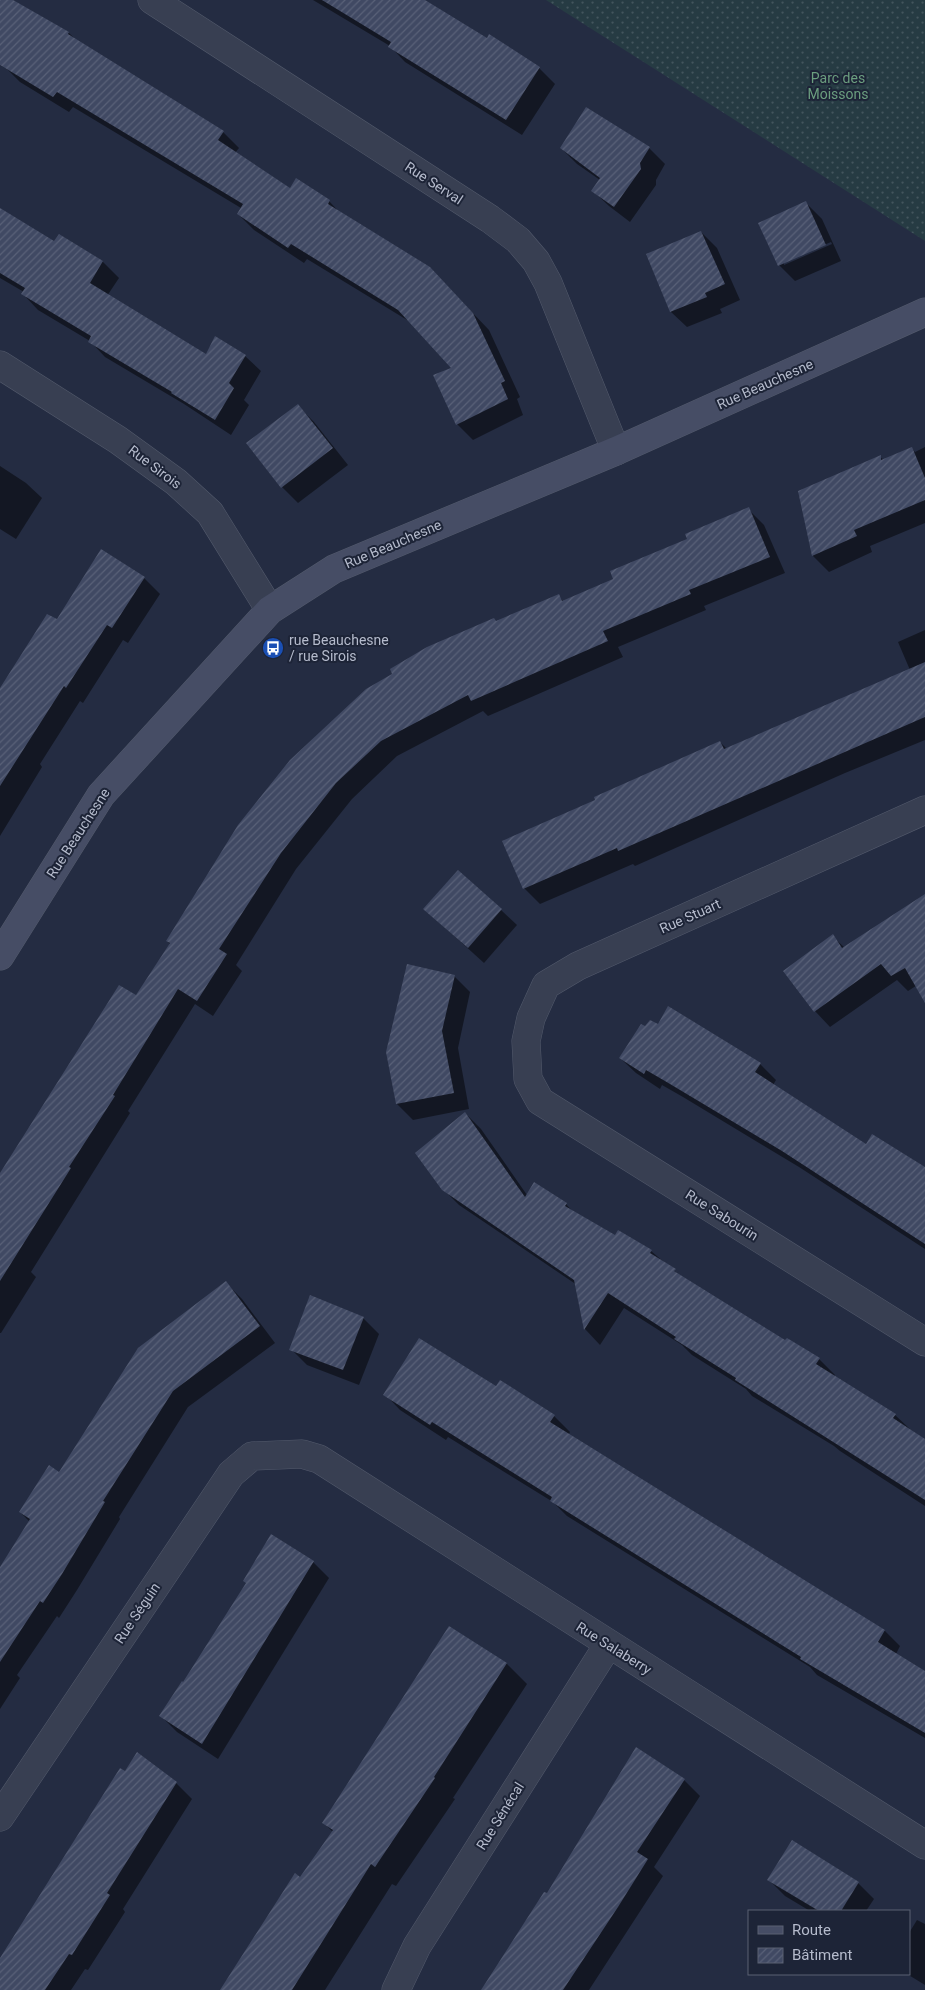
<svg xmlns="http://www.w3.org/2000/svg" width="925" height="1990" font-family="Roboto,sans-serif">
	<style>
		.grass { fill: url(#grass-dots) }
		.shadow { fill: #0007; fill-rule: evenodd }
		.building { fill: url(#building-hatch) }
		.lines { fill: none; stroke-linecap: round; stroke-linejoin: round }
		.street-casing { stroke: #535a6c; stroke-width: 29 }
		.secondary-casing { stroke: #535a6c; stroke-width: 29 }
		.street { stroke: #383f52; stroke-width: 28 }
		.secondary { stroke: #464d65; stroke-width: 28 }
		.labels { text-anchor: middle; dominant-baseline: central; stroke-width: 4; stroke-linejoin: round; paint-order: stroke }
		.park-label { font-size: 14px; fill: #6b9e7f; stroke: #1d2437 }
		.street-label { font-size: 14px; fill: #b5bbcc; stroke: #1d2437 }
		.poi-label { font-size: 14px; fill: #b5bbcc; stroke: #1d2437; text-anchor: start }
	</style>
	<defs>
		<pattern id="grass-dots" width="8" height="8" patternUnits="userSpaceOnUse" patternTransform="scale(1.25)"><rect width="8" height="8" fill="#263b43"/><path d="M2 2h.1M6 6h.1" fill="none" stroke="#43555d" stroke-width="1.8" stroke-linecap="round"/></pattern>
		<pattern id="building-hatch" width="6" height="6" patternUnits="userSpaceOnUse" patternTransform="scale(1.25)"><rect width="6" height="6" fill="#404963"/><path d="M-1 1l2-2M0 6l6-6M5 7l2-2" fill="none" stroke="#596178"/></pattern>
	</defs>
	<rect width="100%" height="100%" fill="#242c42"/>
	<path class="grass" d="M 546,0 L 925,0 L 925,241 Z"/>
	<g class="shadow">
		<path d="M 0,0 L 11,0 L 69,33 L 77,41 L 223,132 L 239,148 L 235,153 L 290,190 L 329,201 L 341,214 L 446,285 L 489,330 L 520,397 L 517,399 L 523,415 L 473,440 L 457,424 L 453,368 L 412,323 L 307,259 L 304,263 L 254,230 L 238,214 L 241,208 L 73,107 L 69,112 L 20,82 L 8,70 L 0,65 Z"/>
		<path d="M 313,0 L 423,0 L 487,40 L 539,68 L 555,84 L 522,135 L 405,62 L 390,46 Z"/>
		<path d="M 561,148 L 649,148 L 665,164 L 656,180 L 656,185 L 630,222 L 609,206 L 593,191 L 600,180 L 577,164 Z"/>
		<path d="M 806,203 L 822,219 L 841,261 L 795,281 L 779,265 ZM 831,242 L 832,244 L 784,265 L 784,262 Z"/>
		<path d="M 0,210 L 55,243 L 60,235 L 103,262 L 119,278 L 107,296 L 206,356 L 245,356 L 261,371 L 244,400 L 249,405 L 231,435 L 184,404 L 105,357 L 90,341 L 38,310 L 23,294 L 24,292 L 0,278 Z"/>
		<path d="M 701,232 L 717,248 L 740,300 L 720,309 L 722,313 L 687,327 L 671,312 L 648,255 Z"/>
		<path d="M 298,406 L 314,422 L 348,465 L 298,503 L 282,487 L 248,443 Z"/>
		<path d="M 925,447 L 925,523 L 870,546 L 872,552 L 829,572 L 813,556 L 799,492 L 880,457 L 884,460 L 911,448 L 915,452 Z"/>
		<path d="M 0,466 L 26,483 L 42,498 L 16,539 L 0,529 Z"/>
		<path d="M 748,509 L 764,525 L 785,573 L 704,606 L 706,610 L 618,647 L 623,657 L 488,716 L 483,711 L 397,756 L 352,799 L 296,869 L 236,965 L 242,971 L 213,1016 L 195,1004 L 128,1111 L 130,1113 L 31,1272 L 36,1277 L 1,1333 L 0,1333 L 0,1175 L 136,996 L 170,944 L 167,941 L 496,622 L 558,596 L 564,602 L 615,580 Z"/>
		<path d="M 144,578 L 160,594 L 128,643 L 123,640 L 83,703 L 80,701 L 40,764 L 42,767 L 0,836 L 0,691 L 57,621 Z"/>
		<path d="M 925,630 L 925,740 L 845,773 L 635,866 L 633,864 L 540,904 L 524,888 L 597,801 L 720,742 L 727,749 L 910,670 L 898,642 Z"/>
		<path d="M 925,896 L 925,990 L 919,984 L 908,991 L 897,980 L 830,1027 L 815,1011 L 832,936 L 845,948 Z"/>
		<path d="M 501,910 L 517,925 L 484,963 L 441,924 Z"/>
		<path d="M 454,976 L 470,992 L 458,1048 L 469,1109 L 413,1120 L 397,1104 L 387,1052 Z"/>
		<path d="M 620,1058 L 760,1064 L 776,1080 L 773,1085 L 866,1146 L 925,1169 L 925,1249 L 799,1167 L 683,1097 L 662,1085 L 660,1089 L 636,1073 Z"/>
		<path d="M 465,1113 L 481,1129 L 527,1195 L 566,1204 L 574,1213 L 616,1237 L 651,1251 L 685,1280 L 785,1342 L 819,1359 L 835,1375 L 834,1377 L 895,1415 L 911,1430 L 925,1440 L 925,1506 L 840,1451 L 834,1446 L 752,1396 L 746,1389 L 692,1355 L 682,1345 L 624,1308 L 600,1345 L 585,1329 L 577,1285 L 459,1205 L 443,1189 Z"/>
		<path d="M 226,1283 L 242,1299 L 275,1343 L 188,1407 L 119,1517 L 120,1519 L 77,1590 L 59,1618 L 57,1616 L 17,1675 L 20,1678 L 0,1709 L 0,1569 L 30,1522 L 20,1512 L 59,1473 Z"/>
		<path d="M 363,1318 L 379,1334 L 359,1385 L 307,1365 L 291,1349 Z"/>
		<path d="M 496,1388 L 554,1416 L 570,1432 L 568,1435 L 885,1631 L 900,1646 L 896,1654 L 925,1672 L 925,1738 L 817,1675 L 810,1667 L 567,1516 L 553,1502 L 448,1437 L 446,1440 L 400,1410 L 385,1394 Z"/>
		<path d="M 313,1562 L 329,1578 L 218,1759 L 177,1732 L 161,1716 L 184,1684 Z"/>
		<path d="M 450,1628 L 507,1664 L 527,1684 L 453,1798 L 455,1799 L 396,1886 L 392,1884 L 325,1990 L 221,1990 L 333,1832 L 324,1823 Z"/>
		<path d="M 137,1754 L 176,1783 L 192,1799 L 123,1909 L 125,1912 L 88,1970 L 85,1969 L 71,1990 L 0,1990 L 0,1960 Z"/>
		<path d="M 684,1780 L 700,1796 L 654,1867 L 663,1876 L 589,1990 L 482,1990 L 547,1895 Z"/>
		<path d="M 769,1880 L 858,1883 L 874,1899 L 866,1911 L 810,1911 L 785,1896 Z"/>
		<path d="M 917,1920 L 925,1924 L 925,1985 L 907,1974 L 909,1974 L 909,1933 Z"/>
	</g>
	<g class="building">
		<path d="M 0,0 L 13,0 L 69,32 L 68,34 L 224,131 L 218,140 L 290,188 L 296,178 L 330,200 L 328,204 L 430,267 L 473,313 L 505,381 L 501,383 L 508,399 L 456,425 L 433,375 L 451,368 L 398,310 L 291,244 L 288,248 L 237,214 L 243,204 L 57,92 L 53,97 L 0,65 Z"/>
		<path d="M 322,0 L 425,0 L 487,38 L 489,34 L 540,67 L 506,120 L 388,47 L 391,42 Z"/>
		<path d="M 586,107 L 650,147 L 640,163 L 641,169 L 614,207 L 591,191 L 600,178 L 560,148 Z"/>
		<path d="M 806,201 L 826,245 L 778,266 L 758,223 Z"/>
		<path d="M 0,208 L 54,241 L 59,234 L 103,261 L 90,283 L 206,354 L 215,336 L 246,355 L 229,383 L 234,388 L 215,420 L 171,393 L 172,392 L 88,342 L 91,336 L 21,294 L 25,288 L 0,273 Z"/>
		<path d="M 701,231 L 725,284 L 705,293 L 707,297 L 670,312 L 646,254 Z"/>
		<path d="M 298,404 L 333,448 L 281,488 L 246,443 Z"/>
		<path d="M 912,447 L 925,478 L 925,500 L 854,530 L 857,536 L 812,556 L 798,491 L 881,455 L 881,460 Z"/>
		<path d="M 749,507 L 770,557 L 689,590 L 691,594 L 603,631 L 608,641 L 471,701 L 468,695 L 381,741 L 336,783 L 281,853 L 219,949 L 227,954 L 197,1001 L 178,989 L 113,1095 L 115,1096 L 69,1167 L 71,1168 L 0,1281 L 0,1173 L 119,985 L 136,995 L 170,943 L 166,941 L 238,825 L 290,760 L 366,689 L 392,674 L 390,669 L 427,647 L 494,618 L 496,621 L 559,594 L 562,601 L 613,579 L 610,571 L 687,539 L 685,534 Z"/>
		<path d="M 101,549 L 145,577 L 112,628 L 107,625 L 66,688 L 64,686 L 0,786 L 0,688 L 47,614 L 57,619 Z"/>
		<path d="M 925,662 L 925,717 L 618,851 L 617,848 L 523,889 L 502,841 L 595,800 L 594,797 L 720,741 L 724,749 Z"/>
		<path d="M 458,870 L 502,909 L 468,948 L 423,909 Z"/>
		<path d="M 925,894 L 925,1003 L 905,968 L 891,976 L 881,964 L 814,1012 L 783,971 L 833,934 L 842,948 Z"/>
		<path d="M 407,964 L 455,975 L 442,1031 L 454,1093 L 396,1104 L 386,1052 Z"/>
		<path d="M 668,1006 L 761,1063 L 755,1072 L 866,1144 L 872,1134 L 925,1167 L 925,1244 L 782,1151 L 665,1081 L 646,1070 L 644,1074 L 619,1058 L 641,1024 L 645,1026 L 650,1020 L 658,1024 Z"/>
		<path d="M 465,1112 L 525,1197 L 534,1182 L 567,1203 L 565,1206 L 615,1235 L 618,1230 L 652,1250 L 650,1253 L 676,1269 L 674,1271 L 785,1340 L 787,1338 L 820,1358 L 816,1364 L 896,1414 L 893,1418 L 925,1439 L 925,1500 L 735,1380 L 736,1378 L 674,1339 L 676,1337 L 608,1293 L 584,1330 L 574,1280 L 442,1190 L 415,1153 Z"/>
		<path d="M 226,1281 L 260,1326 L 173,1391 L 103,1501 L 105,1502 L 62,1574 L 43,1603 L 40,1601 L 0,1662 L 0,1567 L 30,1519 L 19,1512 L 49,1465 L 59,1472 L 138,1348 Z"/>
		<path d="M 310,1295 L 364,1317 L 343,1370 L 289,1350 Z"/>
		<path d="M 419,1338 L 496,1386 L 500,1380 L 555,1415 L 550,1422 L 885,1630 L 878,1642 L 925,1671 L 925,1733 L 800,1659 L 801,1657 L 550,1501 L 552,1497 L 432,1422 L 430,1425 L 383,1395 Z"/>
		<path d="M 271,1534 L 314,1561 L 202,1744 L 159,1716 L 182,1681 L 183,1682 L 246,1583 L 243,1581 Z"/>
		<path d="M 449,1626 L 507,1663 L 434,1777 L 435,1778 L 375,1867 L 371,1864 L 292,1990 L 220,1990 L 295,1873 L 300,1877 L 333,1830 L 322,1823 Z"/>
		<path d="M 636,1747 L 685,1779 L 637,1852 L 648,1859 L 618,1907 L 563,1990 L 481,1990 L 544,1892 L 547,1893 Z"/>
		<path d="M 137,1752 L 177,1782 L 107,1893 L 110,1895 L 72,1955 L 69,1954 L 45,1990 L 0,1990 L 0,1958 L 120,1768 L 125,1771 Z"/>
		<path d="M 792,1840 L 859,1882 L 841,1911 L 819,1911 L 767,1880 Z"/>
	</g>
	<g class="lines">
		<g class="street-casing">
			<g id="street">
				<path d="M 152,0 L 490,219 L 518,240 L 536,261 L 548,283 L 616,451"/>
				<path d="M 0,365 L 118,440 L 176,482 L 210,513 L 270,610"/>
				<path d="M 925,810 L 578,966 L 546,985 L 531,1018 L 526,1041 L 528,1079 L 540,1101 L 925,1342"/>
				<path d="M 0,1817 L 231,1474 L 252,1456 L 302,1454 L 319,1459 L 925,1845"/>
				<path d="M 396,1990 L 417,1946 L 608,1645"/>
			</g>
		</g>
		<g class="secondary-casing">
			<path id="secondary" d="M 0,956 L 101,795 L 270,610 L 334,569 L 616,451 L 925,312"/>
		</g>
		<use href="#street" class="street"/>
		<use href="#secondary" class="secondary"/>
	</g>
	<defs>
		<g id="bus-disc" transform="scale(1.125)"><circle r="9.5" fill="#1a4fb4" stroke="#1d2437"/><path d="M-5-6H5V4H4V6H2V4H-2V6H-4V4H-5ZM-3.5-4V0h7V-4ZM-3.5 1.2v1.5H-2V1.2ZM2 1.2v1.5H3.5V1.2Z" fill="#fff"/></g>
	</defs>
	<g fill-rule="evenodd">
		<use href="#bus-disc" x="273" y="648"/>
	</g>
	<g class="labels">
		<g class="park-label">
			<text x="838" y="78">Parc des<tspan x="838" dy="16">Moissons</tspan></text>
		</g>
		<g class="street-label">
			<text transform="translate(434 183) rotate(33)">Rue Serval</text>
			<text transform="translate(765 384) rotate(-24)">Rue Beauchesne</text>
			<text transform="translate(155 467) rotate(37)">Rue Sirois</text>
			<text transform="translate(393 544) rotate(-23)">Rue Beauchesne</text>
			<text transform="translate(78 833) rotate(-57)">Rue Beauchesne</text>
			<text transform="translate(690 916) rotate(-24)">Rue Stuart</text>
			<text transform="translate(722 1215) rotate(32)">Rue Sabourin</text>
			<text transform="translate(137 1613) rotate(-56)">Rue Séguin</text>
			<text transform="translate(614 1648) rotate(32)">Rue Salaberry</text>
			<text transform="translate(500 1816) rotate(-58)">Rue Sénécal</text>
		</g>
		<g class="poi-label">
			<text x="289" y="640">rue Beauchesne<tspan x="289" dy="16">/ rue Sirois</tspan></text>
		</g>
	</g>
	<rect x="748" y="1910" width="162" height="65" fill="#1d2437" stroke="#5a6073"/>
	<rect x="758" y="1926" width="25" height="8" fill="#464d65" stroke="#5a6073"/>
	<text x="792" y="1935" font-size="15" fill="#b5bbcc">Route</text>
	<rect x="758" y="1948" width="25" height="15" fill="url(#building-hatch)" stroke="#5a6073"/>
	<text x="792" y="1960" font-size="15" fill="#b5bbcc">Bâtiment</text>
</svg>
